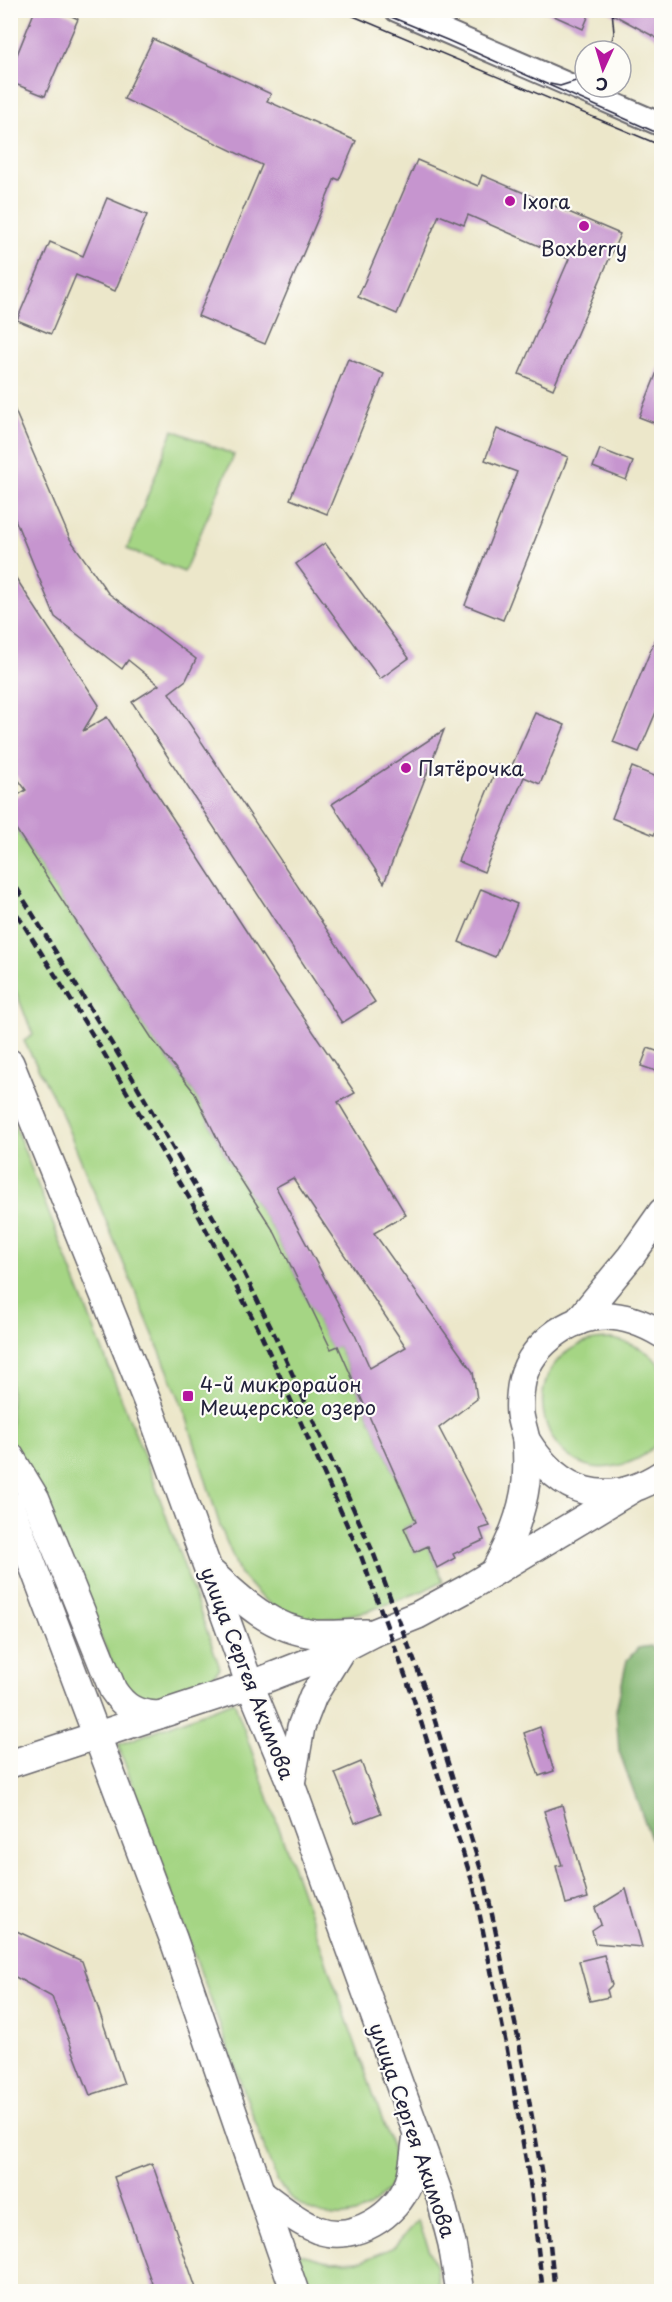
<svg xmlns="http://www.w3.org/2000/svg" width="672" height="2302" font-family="'Playpen Sans',sans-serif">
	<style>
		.green { fill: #a5d584; stroke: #647c60; stroke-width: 1.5 }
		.forest { fill: #84b672; stroke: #536c56; stroke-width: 1.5 }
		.building { fill: #c695cf; fill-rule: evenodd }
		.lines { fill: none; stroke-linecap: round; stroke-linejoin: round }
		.minor-casing { stroke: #69676d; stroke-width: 26 }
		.major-casing { stroke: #69676d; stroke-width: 30 }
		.minor { stroke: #fff; stroke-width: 22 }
		.major { stroke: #fff; stroke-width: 27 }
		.tram { stroke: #22223b; stroke-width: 1.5 }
		.rail { stroke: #22223b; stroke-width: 4.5; stroke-dasharray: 9 4.5; stroke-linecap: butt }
		.poi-dot { fill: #b5179e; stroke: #fdfcf7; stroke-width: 2 }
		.labels { text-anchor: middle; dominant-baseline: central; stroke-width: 4.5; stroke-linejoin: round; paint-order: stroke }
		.poi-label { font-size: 20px; fill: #22223b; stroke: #fdfcf7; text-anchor: start }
		.street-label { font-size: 20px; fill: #22223b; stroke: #fdfcf7 }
	</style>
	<rect width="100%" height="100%" fill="#fdfcf7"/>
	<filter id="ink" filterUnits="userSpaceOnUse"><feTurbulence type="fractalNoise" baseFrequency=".0167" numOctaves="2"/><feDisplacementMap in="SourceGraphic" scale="12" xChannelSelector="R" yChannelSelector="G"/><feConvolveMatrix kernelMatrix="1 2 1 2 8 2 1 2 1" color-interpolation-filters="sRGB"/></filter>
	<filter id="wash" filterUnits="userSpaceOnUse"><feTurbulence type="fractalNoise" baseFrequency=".008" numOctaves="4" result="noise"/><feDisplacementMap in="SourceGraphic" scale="24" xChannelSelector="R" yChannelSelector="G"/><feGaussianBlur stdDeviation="1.35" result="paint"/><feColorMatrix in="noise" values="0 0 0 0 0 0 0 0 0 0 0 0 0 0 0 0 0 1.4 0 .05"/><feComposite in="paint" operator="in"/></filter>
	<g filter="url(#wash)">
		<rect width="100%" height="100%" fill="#ece7ca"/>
		<g class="green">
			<path d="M 173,430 L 234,455 L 184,572 L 127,549 Z"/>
			<path d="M 10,820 L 153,1040 L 194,1092 L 227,1158 L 275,1233 L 331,1348 L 338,1346 L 416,1522 L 404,1528 L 415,1552 L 428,1546 L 443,1581 L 423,1591 L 368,1611 L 336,1618 L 304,1620 L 281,1612 L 259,1595 L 240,1574 L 220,1526 L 185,1412 L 61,1112 L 24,1041 L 33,1035 L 11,979 Z"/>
			<path d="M 10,1114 L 153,1479 L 220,1668 L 199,1691 L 162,1705 L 131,1703 L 11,1445 Z"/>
			<path d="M 613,1339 C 630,1343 653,1350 661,1369 C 664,1378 662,1401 662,1410 C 662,1424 664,1434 655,1445 C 645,1457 632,1463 616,1466 C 543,1483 508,1365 590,1341 C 597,1339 605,1339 613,1339 Z"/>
			<path d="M 234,1701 L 393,2150 C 394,2156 395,2162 395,2168 C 394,2181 387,2192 378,2200 C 352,2225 316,2219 290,2197 C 284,2192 280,2185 276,2179 L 118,1745 Z"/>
			<path d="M 418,2221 L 435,2264 L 440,2291 L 309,2291 L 297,2253 L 331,2262 L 362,2261 L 394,2247 Z"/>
		</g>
		<path class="forest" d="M 651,1646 L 661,1657 L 661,1866 L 619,1751 L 616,1710 L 627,1660 L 638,1648 Z"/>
		<g id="blocks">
			<g class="building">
				<path d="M 35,10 L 59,10 L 78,19 L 45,96 L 10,82 L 10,61 L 14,62 Z"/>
				<path d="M 541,10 L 591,10 L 583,29 Z"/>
				<path d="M 605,10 L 662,10 L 662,41 Z"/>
				<path d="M 153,39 L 271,94 L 267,101 L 356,141 L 339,180 L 335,178 L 265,344 L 198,316 L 262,165 L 124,99 Z"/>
				<path d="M 417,160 L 478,186 L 482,175 L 620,234 L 553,389 L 519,374 L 569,259 L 468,215 L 464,225 L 439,215 L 397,314 L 358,297 Z"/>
				<path d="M 107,198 L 147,215 L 115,291 L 76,275 L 51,334 L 17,320 L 50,242 L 83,256 Z"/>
				<path d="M 348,359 L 384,374 L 327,514 L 290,499 Z"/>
				<path d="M 661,362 L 662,363 L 662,426 L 639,417 Z"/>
				<path d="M 10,399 L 70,539 L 108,593 L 196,659 L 186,680 L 169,693 L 375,1002 L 342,1023 L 132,702 L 159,685 L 128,660 L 122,669 L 55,617 L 10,507 Z"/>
				<path d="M 497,429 L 568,457 L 503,620 L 465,605 L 517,472 L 485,460 Z"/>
				<path d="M 600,449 L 633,462 L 626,480 L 593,467 Z"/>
				<path d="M 325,543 L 409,658 L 380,679 L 296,564 Z"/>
				<path d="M 10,569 L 99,705 L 83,731 L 107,717 L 276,977 L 355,1093 L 338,1102 L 406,1215 L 374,1233 L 473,1372 L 477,1399 L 439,1428 L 490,1526 L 480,1529 L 484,1540 L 453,1554 L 455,1558 L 437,1568 L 428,1546 L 415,1552 L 404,1528 L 416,1522 L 338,1346 L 331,1349 L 275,1233 L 227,1158 L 194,1092 L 153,1040 L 10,820 L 10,800 L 26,790 L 10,768 ZM 293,1178 L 406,1347 L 370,1368 L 355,1335 L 276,1187 Z"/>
				<path d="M 661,625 L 662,698 L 639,752 L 613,742 Z"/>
				<path d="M 535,713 L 565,725 L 540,784 L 524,777 L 484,872 L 458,861 L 498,765 L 510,770 Z"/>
				<path d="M 444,730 L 384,883 L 332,804 Z"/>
				<path d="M 632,767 L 662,779 L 662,816 L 654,835 L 612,818 Z"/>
				<path d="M 481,889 L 517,904 L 495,957 L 459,942 Z"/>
				<path d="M 648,1048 L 662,1053 L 662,1073 L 641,1066 Z"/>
				<path d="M 540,1727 L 554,1771 L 539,1776 L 524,1733 Z"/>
				<path d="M 361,1762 L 381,1813 L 355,1823 L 335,1773 Z"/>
				<path d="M 562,1805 L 588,1898 L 566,1904 L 556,1866 L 562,1865 L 544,1811 Z"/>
				<path d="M 626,1889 L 642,1947 L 595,1943 L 592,1930 L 601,1924 L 595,1908 Z"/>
				<path d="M 10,1928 L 82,1961 L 124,2084 L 90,2095 L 52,1997 L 10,1974 Z"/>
				<path d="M 604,1955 L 612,1985 L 607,1990 L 609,1997 L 590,2001 L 579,1961 Z"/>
				<path d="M 152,2163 L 196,2288 L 185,2292 L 155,2292 L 114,2177 Z"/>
			</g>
		</g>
	</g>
	<g filter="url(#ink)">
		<use href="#blocks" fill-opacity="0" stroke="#69676d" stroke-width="1.5"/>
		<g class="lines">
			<g class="minor-casing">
				<path id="minor" d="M 396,10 L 662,125"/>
			</g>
			<g class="major-casing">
				<g id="major">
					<path d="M 10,1063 L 149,1406 L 250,1685 L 291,1784 L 440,2197 L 452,2244 L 460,2292"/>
					<path d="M 577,1322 L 631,1256 L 662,1212"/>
					<path d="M 526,1440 C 560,1494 606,1510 662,1474"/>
					<path d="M 10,1456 L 36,1499 L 113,1690 C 125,1708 136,1714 158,1715"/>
					<path d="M 10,1505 L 173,1938 L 295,2292"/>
					<path d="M 494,1572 C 510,1543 522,1515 526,1482 C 527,1469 527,1454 526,1441 C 525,1432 521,1423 520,1414 C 519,1406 520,1395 521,1387 C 526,1348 568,1316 606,1316 C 625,1316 645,1324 662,1334"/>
					<path d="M 213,1574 C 243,1602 273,1630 315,1634 C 332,1635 350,1633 366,1633"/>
					<path d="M 10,1764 L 250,1685 L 342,1649 L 373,1633 L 418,1615 L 466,1589 L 631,1490"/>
					<path d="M 291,1784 L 301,1727 L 313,1696 L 342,1649"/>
					<path d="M 263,2195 C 281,2208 298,2222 318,2230 C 354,2243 397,2215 409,2182 C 414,2168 414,2151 417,2136"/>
				</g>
			</g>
			<use href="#minor" class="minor"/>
			<use href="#major" class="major"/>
			<g class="tram">
				<path d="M 339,10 L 662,146"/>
				<path d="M 374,10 L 447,40 L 662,135"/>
				<path d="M 609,51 L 614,33 L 612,10"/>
				<path d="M 550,84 L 560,86 L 585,78"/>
			</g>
			<g class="rail">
				<path d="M 10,877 L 129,1072 L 235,1255 L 276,1338 L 373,1552 L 426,1692 L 486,1886 L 519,2042 L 544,2187 L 555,2292"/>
				<path d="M 10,903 L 102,1050 L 191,1201 L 260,1332 L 361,1556 L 412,1694 L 474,1887 L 506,2044 L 531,2189 L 543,2292"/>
			</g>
		</g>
	</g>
	<g class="poi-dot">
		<circle cx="510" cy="201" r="6"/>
		<circle cx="584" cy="226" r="6"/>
		<circle cx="406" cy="768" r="6"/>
		<rect x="182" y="1390" width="12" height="12" rx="3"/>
	</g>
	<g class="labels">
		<g class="poi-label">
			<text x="522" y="201">Ixora</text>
			<text x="584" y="248" text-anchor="middle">Boxberry</text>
			<text x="418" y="768">Пятёрочка</text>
			<text x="200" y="1384">4-й микрорайон<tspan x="200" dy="23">Мещерское озеро</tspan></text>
		</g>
		<g class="street-label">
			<text transform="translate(248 1673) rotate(69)">улица Сергея Акимова</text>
			<text transform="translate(413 2130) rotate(71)">улица Сергея Акимова</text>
		</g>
	</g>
	<rect width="672" height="2302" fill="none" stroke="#fdfcf7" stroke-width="36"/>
	<g transform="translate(603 69) rotate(184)"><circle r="28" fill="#fdfcf7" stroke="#a5a5ac" stroke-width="1.5"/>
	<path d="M0-4.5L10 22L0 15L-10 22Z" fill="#b5179e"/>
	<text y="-9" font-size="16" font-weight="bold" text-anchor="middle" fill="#22223b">С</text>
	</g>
</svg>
